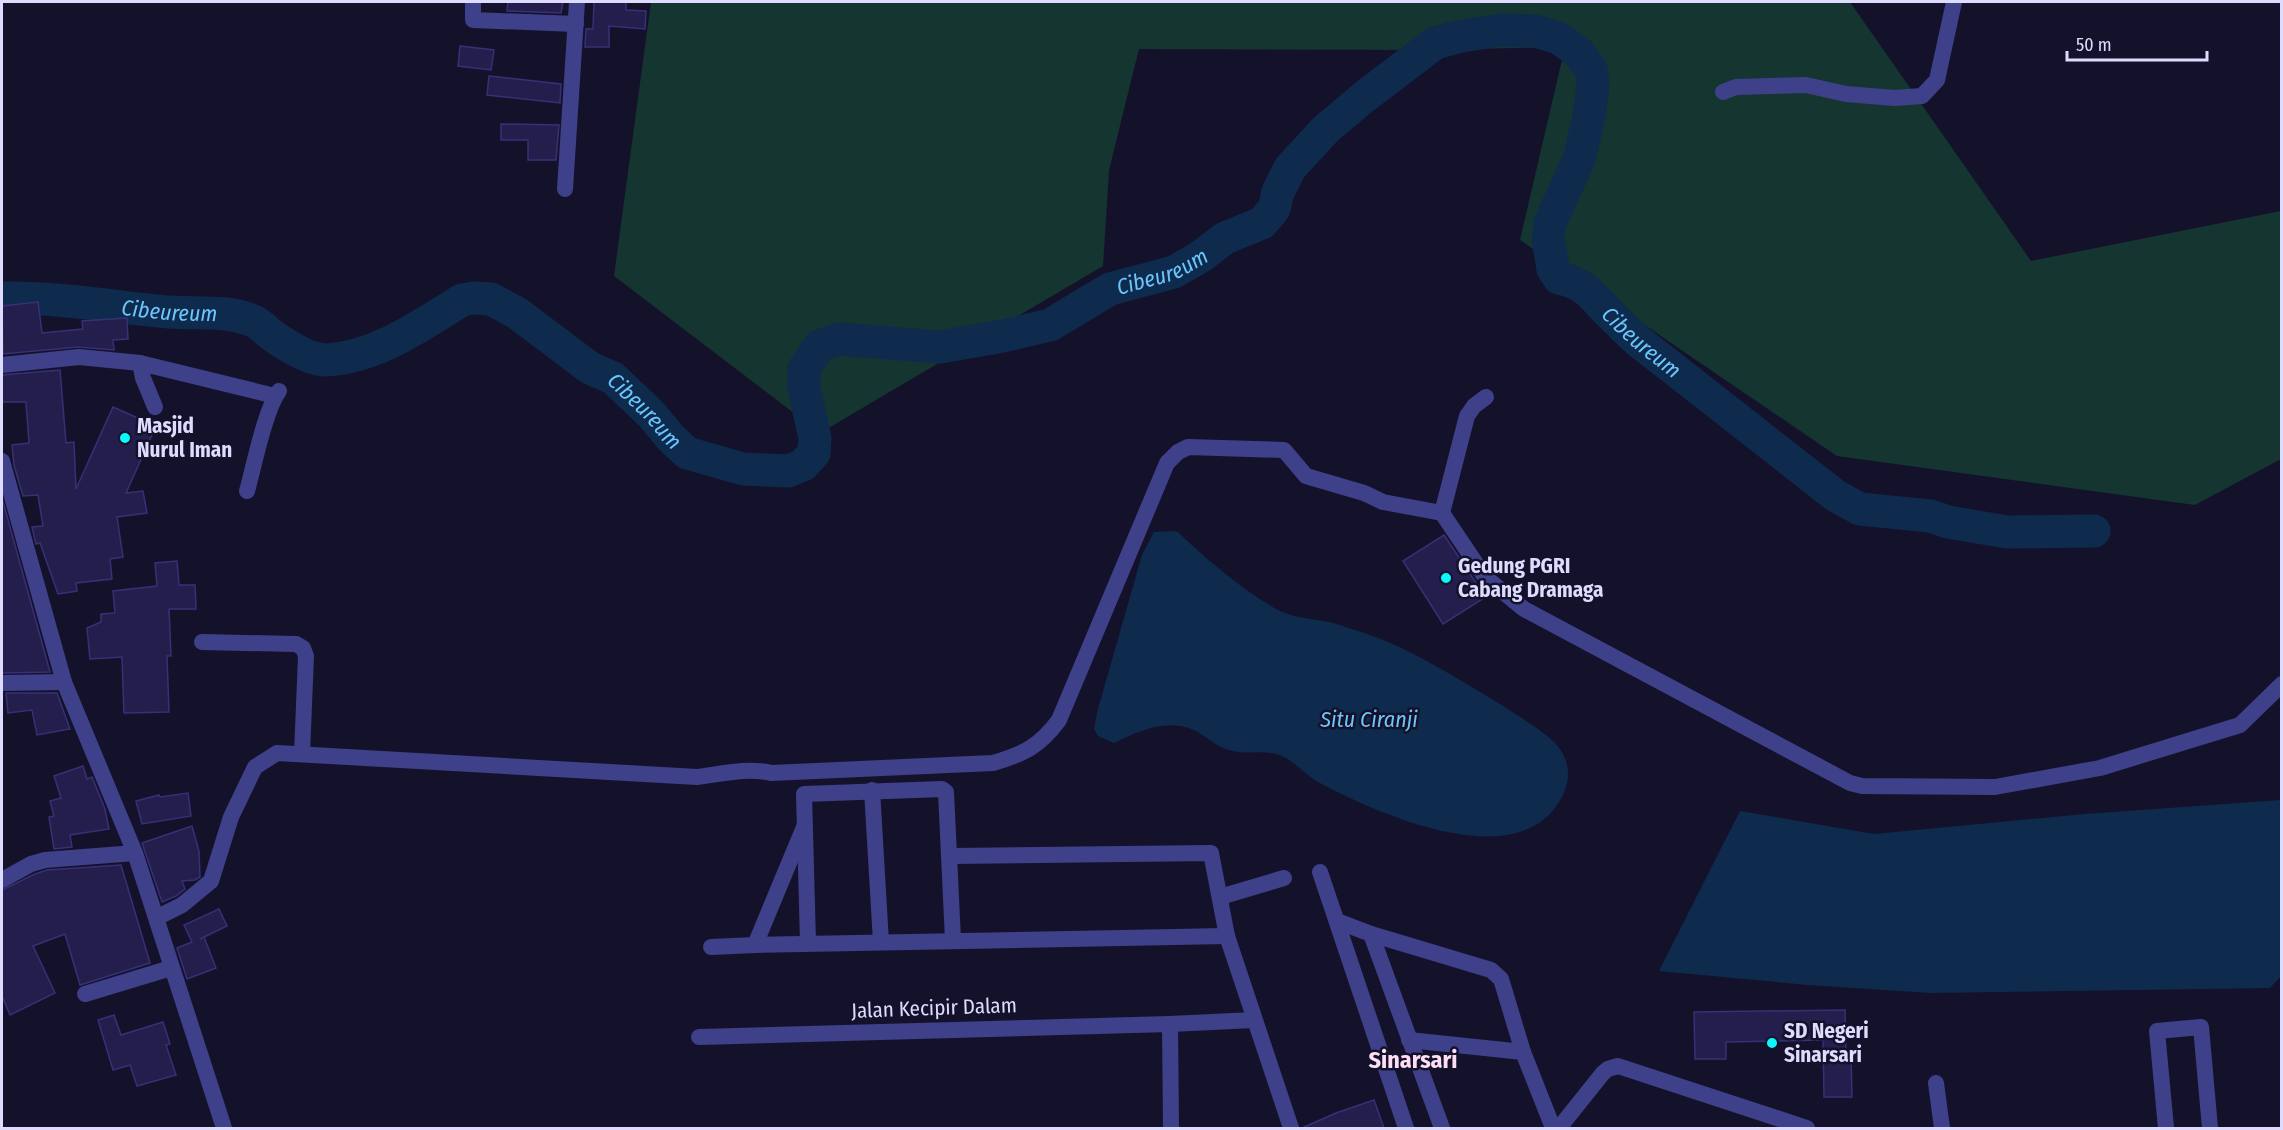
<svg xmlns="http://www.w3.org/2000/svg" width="2283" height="1130" font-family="'Fira Sans Condensed',sans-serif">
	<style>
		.green { fill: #153531 }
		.water { fill: #0e2b4e }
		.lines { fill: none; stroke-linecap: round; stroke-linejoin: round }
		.river { stroke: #0e2b4e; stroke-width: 33 }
		.building { fill: #231e4c; stroke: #383077; stroke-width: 1.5 }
		.minor { stroke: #3e4189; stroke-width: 16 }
		.tertiary { stroke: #3e4189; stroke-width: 16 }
		.poi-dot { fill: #0cf8fb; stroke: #14122b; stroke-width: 2 }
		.labels { text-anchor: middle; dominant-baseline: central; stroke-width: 5; stroke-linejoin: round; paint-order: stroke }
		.poi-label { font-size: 21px; font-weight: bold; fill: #dddcfe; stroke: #14122b; text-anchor: start }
		.street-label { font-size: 21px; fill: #dddcfe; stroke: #14122b }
		.water-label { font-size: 22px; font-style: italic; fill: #6cc6fd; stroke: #14122b }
		.quarter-label { font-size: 24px; font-weight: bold; fill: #fedef5; stroke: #14122b }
	</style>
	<rect width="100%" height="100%" fill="#14122b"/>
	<path class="green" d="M 651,2 L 1850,2 L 2031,261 L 2281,211 L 2281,459 L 2195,505 L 1837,456 L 1520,240 L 1565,47 L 1423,50 L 1139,49 L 1109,170 L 1103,266 L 820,433 L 614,276 Z"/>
	<g class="water">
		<path d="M 1172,531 L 1178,532 C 1203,557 1249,595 1280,611 C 1295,618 1313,619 1329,622 C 1341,625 1354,630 1367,634 C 1409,648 1446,672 1485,695 C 1503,706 1541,729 1555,743 C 1571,760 1572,782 1559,802 C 1514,876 1374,812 1318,782 C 1305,775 1296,762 1282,756 C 1266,749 1250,755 1233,751 C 1217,748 1208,737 1194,730 C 1166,718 1139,731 1114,743 L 1098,736 L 1094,729 L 1098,709 L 1142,555 L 1154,532 Z"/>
		<path d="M 2281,800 L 2281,976 L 2270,988 L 1931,993 L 1808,985 L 1659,971 L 1740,811 L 1874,834 L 2085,814 Z"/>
	</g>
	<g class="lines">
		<path class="river" id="s1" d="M 2,298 C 58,297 113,307 169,312 C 196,314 225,310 251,320 C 259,322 266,331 273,336 C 286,345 309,360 326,360 C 377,357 420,326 462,300 L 474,298 L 491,299 L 517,313 L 590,368 L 613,378 L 651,414 L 671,438 L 687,453 L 743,469 L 788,471 L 803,465 L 814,453 L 815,438 L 804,388 L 804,369 L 819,346 L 839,339 L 940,347 L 998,337 L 1050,325 L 1110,289 L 1174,272 L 1200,257 L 1225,238 L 1262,223 L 1274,209 L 1278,192 L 1290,168 L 1326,129 L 1364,97 L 1435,43 L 1461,36 L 1500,30 L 1535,31 L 1559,38 L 1578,52 L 1591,69 L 1593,85 L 1589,117 L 1579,159 L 1550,223 L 1548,238 L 1553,269 L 1559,278 C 1588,284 1593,298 1613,317 C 1621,325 1629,333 1638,341 L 1836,496 L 1860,509 L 1930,516 L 1948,522 L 2007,532 L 2094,531"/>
	</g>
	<g class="building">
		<path d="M 508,2 L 563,2 L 561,13 L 507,11 Z"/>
		<path d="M 594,2 L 626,2 L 626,10 L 646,11 L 645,29 L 609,26 L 609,47 L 585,47 L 586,29 L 593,29 Z"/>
		<path d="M 460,46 L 494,50 L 491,70 L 458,66 Z"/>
		<path d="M 489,76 L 561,84 L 560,103 L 487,95 Z"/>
		<path d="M 501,124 L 559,125 L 556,160 L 528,160 L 528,140 L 501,140 Z"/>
		<path d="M 38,302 L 42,333 L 83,329 L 82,321 L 127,318 L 128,339 L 113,340 L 114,350 L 78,347 L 3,354 L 2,306 Z"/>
		<path d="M 60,370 L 66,443 L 74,442 L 76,489 L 113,407 L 156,426 L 126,493 L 143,491 L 147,513 L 117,517 L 123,557 L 110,559 L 112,579 L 76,583 L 77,591 L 58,594 L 40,543 L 36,544 L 32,527 L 43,526 L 38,495 L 23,496 L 14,465 L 12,445 L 29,443 L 26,402 L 2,402 L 2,375 Z"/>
		<path d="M 2,498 L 50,672 L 2,673 Z"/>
		<path d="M 1444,535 L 1476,583 L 1489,595 L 1443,624 L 1403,561 Z"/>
		<path d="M 177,561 L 179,585 L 195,585 L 196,609 L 169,609 L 171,656 L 167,656 L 169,712 L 124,713 L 122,657 L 90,659 L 87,628 L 101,622 L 101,614 L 115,613 L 113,591 L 157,586 L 155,563 Z"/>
		<path d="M 6,693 L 57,693 L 70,729 L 37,735 L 32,710 L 8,713 Z"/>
		<path d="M 83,766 L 87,779 L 92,777 L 105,809 L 109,829 L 70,835 L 72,847 L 54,849 L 49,817 L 54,816 L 50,801 L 61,798 L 54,776 Z"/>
		<path d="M 188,793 L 191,816 L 142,824 L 136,801 L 159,795 L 160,797 Z"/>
		<path d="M 192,826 L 199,851 L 200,877 L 195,880 L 182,881 L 185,889 L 176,896 L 162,902 L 142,843 Z"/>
		<path d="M 121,865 L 150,963 L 80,985 L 65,934 L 33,946 L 55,993 L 10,1015 L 2,996 L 2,890 L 35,874 L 47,870 Z"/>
		<path d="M 219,909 L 227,926 L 200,939 L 204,937 L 216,968 L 187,979 L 177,948 L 192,942 L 184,925 Z"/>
		<path d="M 1845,1010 L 1846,1054 L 1851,1054 L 1852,1097 L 1824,1097 L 1823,1040 L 1726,1042 L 1726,1059 L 1695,1059 L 1694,1012 Z"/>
		<path d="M 114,1015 L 121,1035 L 163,1022 L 170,1044 L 166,1045 L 176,1075 L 137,1086 L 130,1065 L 113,1070 L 98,1020 Z"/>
		<path d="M 1374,1100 L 1384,1128 L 1302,1128 L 1336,1113 Z"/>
	</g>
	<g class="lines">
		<g class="minor">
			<path d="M 473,2 L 473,20 L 576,24"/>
			<path d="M 1723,92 L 1736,87 L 1806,85 L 1846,94 L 1894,98 L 1922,96 L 1937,80 L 1954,2"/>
			<path d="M 565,189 L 577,2"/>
			<path d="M 140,363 L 143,378 L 155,407"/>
			<path d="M 2,365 L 79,357 L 140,363 L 275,396"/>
			<path d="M 247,491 C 254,466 265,410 279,391"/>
			<path d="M 1442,513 L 1467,416 L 1474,406 L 1486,397"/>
			<path d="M 202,642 L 296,644 L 303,648 L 306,656 L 302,754"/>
			<path d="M 2,683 L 64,682"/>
			<path d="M 872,790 L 881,942"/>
			<path d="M 804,827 L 755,945 L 1227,936"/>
			<path d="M 950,856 L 1211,853 L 1227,936 L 1291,1128"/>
			<path d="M 1320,872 L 1406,1128"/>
			<path d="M 2,880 L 31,864 L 45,860 L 135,853"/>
			<path d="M 1220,897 L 1284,878"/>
			<path d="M 158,917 L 182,905 L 211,881 L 231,817 L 255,767 L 277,753 L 697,777 C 721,774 748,767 771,773 L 993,763 C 1024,754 1040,746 1059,720 L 1167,463 L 1178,452 L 1188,447 L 1284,450 L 1306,476 L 1364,493 L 1383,502 L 1442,513 L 1485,577 L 1524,609 L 1850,783 L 1862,786 L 1995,787 L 2100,768 L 2240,725 L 2282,684"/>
			<path d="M 1337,921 L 1371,934 L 1491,970 L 1501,979 L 1523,1052 L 1553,1128"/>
			<path d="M 1371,934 L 1442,1128"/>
			<path d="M 808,943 L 804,794 L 942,789 L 946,792 L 953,940"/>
			<path d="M 711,947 L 755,945"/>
			<path d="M 85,994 L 171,968"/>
			<path d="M 699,1037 L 1170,1024"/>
			<path d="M 1409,1040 L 1523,1052"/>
			<path d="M 1936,1083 L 1942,1128"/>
			<path d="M 1171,1128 L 1170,1024 L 1254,1020"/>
			<path d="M 1559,1128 L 1603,1073 L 1608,1069 L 1618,1066 L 1807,1128"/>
			<path d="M 2166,1128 L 2157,1031 L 2201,1027 L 2210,1128"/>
		</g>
		<path class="tertiary" d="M 2,461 L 64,682 L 135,853 L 224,1128"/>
	</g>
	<g class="poi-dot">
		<circle cx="125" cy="438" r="6"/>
		<circle cx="1446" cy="578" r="6"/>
		<circle cx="1772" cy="1043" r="6"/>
	</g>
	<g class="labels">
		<g class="poi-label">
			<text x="137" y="426">Masjid<tspan x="137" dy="24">Nurul Iman</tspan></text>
			<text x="1458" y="566">Gedung PGRI<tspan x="1458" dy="24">Cabang Dramaga</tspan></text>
			<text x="1784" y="1031">SD Negeri<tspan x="1784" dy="24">Sinarsari</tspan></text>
		</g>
		<g class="street-label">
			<text transform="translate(934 1008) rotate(-2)">Jalan Kecipir Dalam</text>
		</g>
		<g class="water-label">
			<text stroke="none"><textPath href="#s1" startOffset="1376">Cibeureum</textPath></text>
			<text stroke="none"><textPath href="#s1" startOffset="168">Cibeureum</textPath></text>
			<text stroke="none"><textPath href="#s1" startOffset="2240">Cibeureum</textPath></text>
			<text stroke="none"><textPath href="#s1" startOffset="708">Cibeureum</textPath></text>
			<text x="1369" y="719">Situ Ciranji</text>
		</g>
		<g class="quarter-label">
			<text x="1413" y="1060">Sinarsari</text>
		</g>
	</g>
	<rect width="2283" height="1130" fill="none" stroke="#dddcfe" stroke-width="6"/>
	<path d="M2067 51v9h140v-9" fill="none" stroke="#dddcfe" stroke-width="3"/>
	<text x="2076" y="51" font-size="18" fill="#dddcfe" stroke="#14122b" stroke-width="4.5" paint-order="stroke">50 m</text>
</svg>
